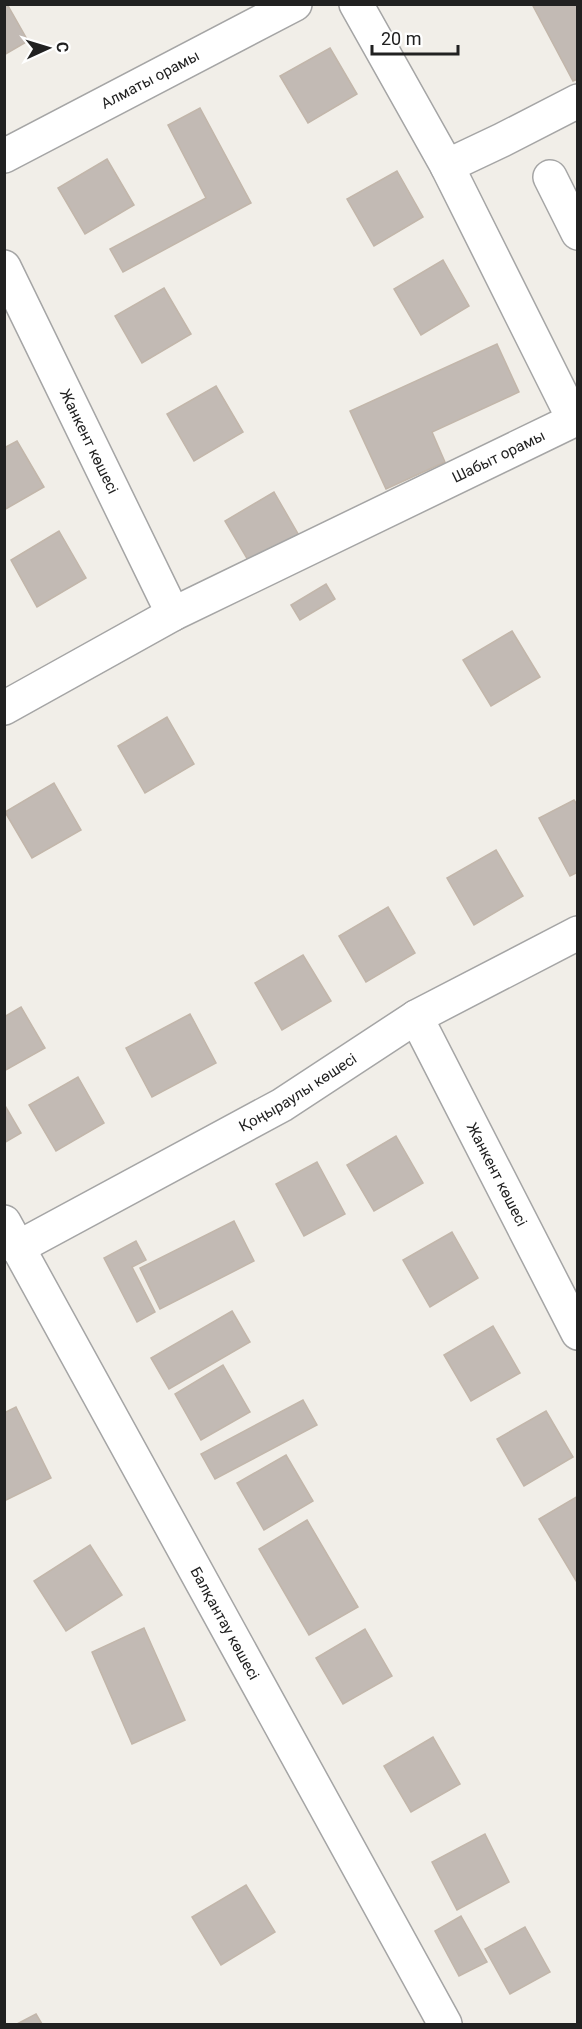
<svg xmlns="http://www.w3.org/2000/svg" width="582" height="2029" font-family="Roboto,sans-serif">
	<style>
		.building { fill: #c2bab4; stroke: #c2b6aa; stroke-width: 1.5 }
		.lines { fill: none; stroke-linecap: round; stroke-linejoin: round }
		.minor-casing { stroke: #a5a5a5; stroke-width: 36 }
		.minor { stroke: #fff; stroke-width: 33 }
		.labels { text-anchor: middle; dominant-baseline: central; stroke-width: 4.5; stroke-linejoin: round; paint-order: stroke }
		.street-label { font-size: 15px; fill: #212121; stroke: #fff }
	</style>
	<rect width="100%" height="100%" fill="#f1eee8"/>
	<g class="building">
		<path d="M 4,4 L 7,4 L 28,41 L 4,55 Z"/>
		<path d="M 532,4 L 578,4 L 578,79 L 573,81 Z"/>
		<path d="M 330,48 L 357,94 L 308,123 L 280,76 Z"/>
		<path d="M 200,108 L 251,203 L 123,272 L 110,249 L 206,198 L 168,125 Z"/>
		<path d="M 107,159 L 134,205 L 85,234 L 58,188 Z"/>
		<path d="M 397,171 L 423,217 L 374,246 L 347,199 Z"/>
		<path d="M 443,260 L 469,306 L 421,335 L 394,289 Z"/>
		<path d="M 164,288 L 191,334 L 142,363 L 115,316 Z"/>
		<path d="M 497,344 L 519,392 L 432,432 L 445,462 L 386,489 L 350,411 Z"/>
		<path d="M 216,386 L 243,432 L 194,461 L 167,414 Z"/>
		<path d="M 17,441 L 44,487 L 4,510 L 4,448 Z"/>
		<path d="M 274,492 L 301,539 L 252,567 L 225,521 Z"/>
		<path d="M 59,531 L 86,578 L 37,607 L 11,560 Z"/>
		<path d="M 326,584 L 335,599 L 300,620 L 291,605 Z"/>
		<path d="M 512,631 L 540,677 L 491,706 L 463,660 Z"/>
		<path d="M 167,717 L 194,764 L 145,793 L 118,746 Z"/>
		<path d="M 54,783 L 81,830 L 32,858 L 5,812 Z"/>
		<path d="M 574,800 L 578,806 L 578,872 L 570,876 L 539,818 Z"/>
		<path d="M 496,850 L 523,896 L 474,925 L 447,878 Z"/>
		<path d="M 388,907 L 415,953 L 366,982 L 339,936 Z"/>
		<path d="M 303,955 L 331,1001 L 282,1030 L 255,983 Z"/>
		<path d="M 21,1007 L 45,1048 L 4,1071 L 4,1017 Z"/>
		<path d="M 190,1014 L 216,1063 L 152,1097 L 126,1048 Z"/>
		<path d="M 78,1077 L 104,1123 L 56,1151 L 29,1105 Z"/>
		<path d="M 4,1104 L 21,1133 L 4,1143 Z"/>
		<path d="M 396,1136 L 423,1183 L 374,1211 L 347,1165 Z"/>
		<path d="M 317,1162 L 345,1214 L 304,1236 L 276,1184 Z"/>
		<path d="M 234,1221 L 254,1261 L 160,1309 L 140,1268 Z"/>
		<path d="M 452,1232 L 478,1278 L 430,1307 L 403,1260 Z"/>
		<path d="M 136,1241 L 146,1260 L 132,1267 L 155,1312 L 137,1322 L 104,1258 Z"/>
		<path d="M 232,1311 L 250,1342 L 169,1389 L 151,1358 Z"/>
		<path d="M 493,1326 L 520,1373 L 471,1401 L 444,1355 Z"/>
		<path d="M 223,1365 L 250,1412 L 201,1440 L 175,1394 Z"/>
		<path d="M 303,1400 L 317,1425 L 215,1479 L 201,1454 Z"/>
		<path d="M 16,1407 L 51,1478 L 4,1501 L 4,1413 Z"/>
		<path d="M 546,1411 L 573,1457 L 524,1486 L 497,1439 Z"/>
		<path d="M 286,1455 L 313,1501 L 264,1530 L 237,1483 Z"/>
		<path d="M 578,1496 L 578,1584 L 539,1519 Z"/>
		<path d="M 307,1520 L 358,1607 L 309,1635 L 259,1549 Z"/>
		<path d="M 90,1545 L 122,1595 L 66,1631 L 34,1581 Z"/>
		<path d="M 144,1628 L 185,1720 L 132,1744 L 92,1652 Z"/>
		<path d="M 365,1629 L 392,1676 L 343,1704 L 316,1658 Z"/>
		<path d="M 433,1737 L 460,1784 L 411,1812 L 384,1766 Z"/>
		<path d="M 485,1834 L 509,1882 L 457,1910 L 432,1862 Z"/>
		<path d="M 246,1885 L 275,1932 L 221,1965 L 192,1917 Z"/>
		<path d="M 461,1916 L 487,1962 L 459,1976 L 435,1931 Z"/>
		<path d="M 525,1927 L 550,1972 L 510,1994 L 485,1949 Z"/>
		<path d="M 36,2014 L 42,2024 L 17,2024 Z"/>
	</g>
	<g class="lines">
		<g class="minor-casing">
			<g id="minor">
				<path id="s1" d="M 4,156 L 295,4"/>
				<path d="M 447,166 L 502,140 L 578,101"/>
				<path d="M 550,177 L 578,233"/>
				<path id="s2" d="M 4,267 L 173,614"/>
				<path id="s3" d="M 4,708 L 173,614 L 574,420 L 447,166 L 356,4"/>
				<path id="s4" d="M 416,1017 L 578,1333"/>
				<path id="s5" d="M 4,1222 L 445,2024"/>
				<path id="s6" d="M 17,1248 L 282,1105 L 416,1017 L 578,933"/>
			</g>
		</g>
		<use href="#minor" class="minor"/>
	</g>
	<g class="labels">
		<g class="street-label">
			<text stroke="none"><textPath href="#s1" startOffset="165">Алматы орамы</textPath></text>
			<text stroke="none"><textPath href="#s2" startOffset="194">Жанкент көшесі</textPath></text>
			<text stroke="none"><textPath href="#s3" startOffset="555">Шабыт орамы</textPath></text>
			<text stroke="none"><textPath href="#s6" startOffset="321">Қоңыраулы көшесі</textPath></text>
			<text stroke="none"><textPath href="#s4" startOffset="177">Жанкент көшесі</textPath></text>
			<text stroke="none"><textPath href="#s5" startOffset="458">Балқантау көшесі</textPath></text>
		</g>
	</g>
	<rect width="582" height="2029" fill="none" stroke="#212121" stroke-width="12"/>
	<g transform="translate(48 48) rotate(86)" stroke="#ffffff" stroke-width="4.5" paint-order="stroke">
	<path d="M0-4.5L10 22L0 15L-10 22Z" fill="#212121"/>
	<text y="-9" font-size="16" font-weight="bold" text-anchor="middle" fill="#212121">С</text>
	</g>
	<path d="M372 45v9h86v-9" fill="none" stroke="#212121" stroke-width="3"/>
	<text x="381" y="45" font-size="18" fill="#212121" stroke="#ffffff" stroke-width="4.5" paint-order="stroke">20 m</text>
</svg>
